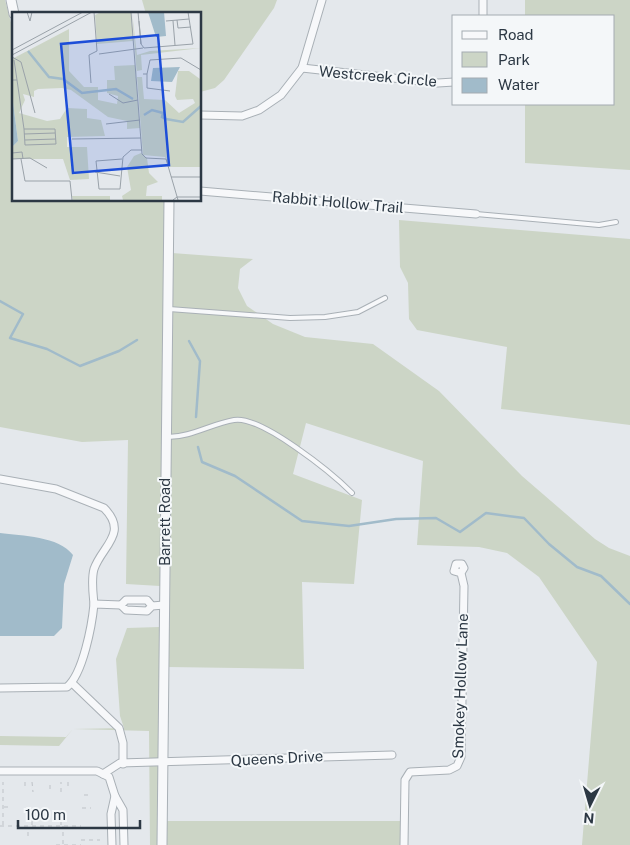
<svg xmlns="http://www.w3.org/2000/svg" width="630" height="845" font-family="'Public Sans',sans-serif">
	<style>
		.green { fill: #ccd5c6 }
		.water { fill: #a1bbca }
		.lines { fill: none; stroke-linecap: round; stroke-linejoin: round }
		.stream { stroke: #a1bbca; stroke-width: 2.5 }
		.service-casing { stroke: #a9b0b6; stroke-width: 6 }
		.minor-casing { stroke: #a9b0b6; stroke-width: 9 }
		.tertiary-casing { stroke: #a9b0b6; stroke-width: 11 }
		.path { stroke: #bec2c7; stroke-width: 1; stroke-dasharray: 4 4; stroke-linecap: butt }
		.service { stroke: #f7f8fa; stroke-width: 4 }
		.minor { stroke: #f7f8fa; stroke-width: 7 }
		.tertiary { stroke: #f7f8fa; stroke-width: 9 }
		.labels { text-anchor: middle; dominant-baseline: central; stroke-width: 4; stroke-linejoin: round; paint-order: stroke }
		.street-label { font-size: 15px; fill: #2c3844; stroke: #f4f7f9 }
		.inset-river { fill: none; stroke: #a1bbca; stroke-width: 2.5 }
		.inset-road { fill: none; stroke: #9aa2a9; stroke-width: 1 }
		.view { fill: #1d4ed8; fill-opacity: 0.15; stroke: #1d4ed8; stroke-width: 2.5 }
		.inset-edge { fill: none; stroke: #2c3844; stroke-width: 2.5 }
	</style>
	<rect width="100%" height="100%" fill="#e4e8ec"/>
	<g class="green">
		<path d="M 0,0 L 5,0 L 14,34 L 14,200 L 165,200 L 158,845 L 150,845 L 149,731 L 73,729 L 59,746 L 0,745 L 0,736 L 66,737 L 73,729 L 124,728 L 120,716 L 116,659 L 127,628 L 159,627 L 160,586 L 126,584 L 128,440 L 82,442 L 0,427 Z"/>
		<path d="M 142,0 L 277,0 L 274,8 L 224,80 L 215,88 L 200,92 L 200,14 L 146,14 Z"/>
		<path d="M 525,0 L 630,0 L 630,170 L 525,163 L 525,104 L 614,104 L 614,16 L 525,16 Z"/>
		<path d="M 399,220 L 630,239 L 630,425 L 501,409 L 507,347 L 417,330 L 409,319 L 408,283 L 400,267 Z"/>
		<path d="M 172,253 L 253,259 L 240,269 L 238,288 L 247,306 L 273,324 L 305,337 L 373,344 L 439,391 L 522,476 L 595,539 L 609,548 L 630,556 L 630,845 L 582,845 L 597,662 L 539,577 L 507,553 L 479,547 L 417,545 L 423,461 L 306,423 L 293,474 L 362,500 L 354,584 L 302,582 L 304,669 L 168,667 Z"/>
		<rect x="167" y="821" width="233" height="24"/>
	</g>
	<path class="water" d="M 0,533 C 22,536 59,536 73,555 L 64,584 L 62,628 L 54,636 L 0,636 Z"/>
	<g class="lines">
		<g class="stream">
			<path d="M 0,301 L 23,314 L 10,338 L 47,349 L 80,366 L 119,351 L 137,340"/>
			<path d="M 189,341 L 200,361 L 196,417"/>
			<path d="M 198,447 L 202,462 L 235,476 L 302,521 L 349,526 L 396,519 L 436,518 L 460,532 L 486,513 L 524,518 L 549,544 L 577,567 L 601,576 L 630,604"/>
		</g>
		<g class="service-casing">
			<g id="service">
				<path d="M 476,214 L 599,225 L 616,222"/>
				<path d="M 169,309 L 290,318 L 325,317 L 358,312 L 385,298"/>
				<path d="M 168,437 C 191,437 211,424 234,420 C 261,415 333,474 352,493"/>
			</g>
		</g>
		<g class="minor-casing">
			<g id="minor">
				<path d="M 483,0 L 483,16"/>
				<path d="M 302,68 L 438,83 L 454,82"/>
				<path d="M 200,115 L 242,116 L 259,110 L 281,95 L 302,68 L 322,0"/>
				<path d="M 200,191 L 476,214"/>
				<path d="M 0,479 L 56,489 L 104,508 C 129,533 102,546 94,569 C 91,580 93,593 94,604"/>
				<path d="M 152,606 L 147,600 L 126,600 L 121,605 L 126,610 L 147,611 L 152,606 L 164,605"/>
				<path d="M 72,683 L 119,728 L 123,743 L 123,764"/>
				<path d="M 0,688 L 67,687 C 83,674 92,625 94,604 L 121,605"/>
				<path d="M 0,771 L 97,771 L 109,777 L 115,796 L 123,810 L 124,845"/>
				<path d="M 103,774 L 120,763 L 392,755"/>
				<path d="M 112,845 L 111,814 L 115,796"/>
				<path d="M 404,845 L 405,780 L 410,772 L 449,770 L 457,766 L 461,757 L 464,586 L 461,573 L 464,568 L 462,564 L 456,564 L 454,571 L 461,573"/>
			</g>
		</g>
		<g class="tertiary-casing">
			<g id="tertiary">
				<path d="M 11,0 L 14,14"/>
				<path d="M 162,845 L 169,200"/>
			</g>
		</g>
		<g class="path">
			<path d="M 25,782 L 25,788"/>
			<path d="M 32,782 L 33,792"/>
			<path d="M 68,782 L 68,790"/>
			<path d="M 50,789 L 50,782"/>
			<path d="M 61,792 L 61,782"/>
			<path d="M 84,795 L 91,795"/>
			<path d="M 4,807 L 10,807"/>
			<path d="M 82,808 L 91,808"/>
			<path d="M 3,825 L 3,782"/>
			<path d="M 32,825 L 32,818"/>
			<path d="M 61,825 L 61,819"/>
			<path d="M 0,826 L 81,826"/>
			<path d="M 28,836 L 28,827"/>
			<path d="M 81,840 L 100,840"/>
			<path d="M 63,844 L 63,826"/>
			<path d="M 56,845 L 81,845"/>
		</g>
		<use href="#service" class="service"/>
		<use href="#minor" class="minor"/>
		<use href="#tertiary" class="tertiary"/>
	</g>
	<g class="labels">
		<g class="street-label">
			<text transform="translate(378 76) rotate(5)">Westcreek Circle</text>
			<text transform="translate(338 202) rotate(5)">Rabbit Hollow Trail</text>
			<text transform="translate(164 522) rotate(-90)">Barrett Road</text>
			<text transform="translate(460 686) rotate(-88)">Smokey Hollow Lane</text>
			<text transform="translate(277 758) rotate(-3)">Queens Drive</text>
		</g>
	</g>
	<g transform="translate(12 12)">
		<rect width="189" height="189" fill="#e4e8ec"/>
		<path d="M 89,0 L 119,0 L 121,29 L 85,32 L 83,3 ZM 120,0 L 125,43 L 138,39 L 189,36 L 129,43 L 130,58 L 125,59 L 125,65 L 130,65 L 132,87 L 153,88 L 167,101 L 183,91 L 181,87 L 165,88 L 163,84 L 166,59 L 177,59 L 188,67 L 189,155 L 157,155 L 153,145 L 131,143 ZM 57,17 L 57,59 L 72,75 L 86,75 L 86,88 L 105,92 L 106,84 L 95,81 L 95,68 L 103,68 L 102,54 L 123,53 L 128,116 L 115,117 L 115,109 L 96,105 L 59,78 L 50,76 L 26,77 L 22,79 L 22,85 L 11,82 L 13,88 L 7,101 L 35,109 L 48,107 L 55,96 L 75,97 L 75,106 L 89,108 L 93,124 L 55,125 L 55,135 L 75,135 L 77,167 L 58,168 L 51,147 L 0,147 L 0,135 L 6,129 L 0,83 L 0,47 ZM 129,141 L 135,146 L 137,161 L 146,170 L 135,174 L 134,184 L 150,184 L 150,188 L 111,188 L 110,184 L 119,178 L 115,155 L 122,144 ZM 60,184 L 98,184 L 98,188 L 61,188 Z" fill="#ccd5c6"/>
		<path d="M 136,0 L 152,0 L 154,24 L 144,25 ZM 168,55 L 160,70 L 139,69 L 141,56 ZM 0,83 L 6,129 L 0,135 Z" fill="#a1bbca"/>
		<path class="inset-river" d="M 16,39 L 37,65 L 51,67 L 70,81 L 104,77 L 121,87M 132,103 L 140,98 L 151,101 L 150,105 L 154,107 L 171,110 L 189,94"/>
		<path class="inset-road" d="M 15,0 L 18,9 L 20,0M 119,0 L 130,142 L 134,146 L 154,147 L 166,188M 126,0 L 129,32M 165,8 L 166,16 L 179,15M 127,9 L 129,32M 154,9 L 177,7M 161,9 L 163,33M 129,32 L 132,36 L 181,32 L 176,0M 0,38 L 71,0M 87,42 L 131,36M 0,43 L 80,0M 0,45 L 9,50 L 23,101M 131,62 L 135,62 L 138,48 L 169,46 L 189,58M 135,62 L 135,76 L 158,79M 0,68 L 5,68 L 2,48M 5,68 L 12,117 L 43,117 L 44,132 L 13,133 L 12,117M 79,71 L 77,43 L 85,39 L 82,0M 97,82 L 111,91 L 126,88M 94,112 L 128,108M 12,122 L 43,121M 60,127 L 129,126M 13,128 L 44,127M 0,141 L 10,140 L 11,147M 0,147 L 18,146 L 35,156M 9,147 L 13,169 L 58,169 L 60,188M 110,147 L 84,149 L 87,177 L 108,177 L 111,145 L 119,138 L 130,138M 83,160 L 108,164M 159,165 L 189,165M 161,188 L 165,185 L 189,185"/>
		<path class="view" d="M 146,23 L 157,153 L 61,161 L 49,32 Z"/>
		<rect width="189" height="189" class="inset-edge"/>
	</g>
	<rect x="452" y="15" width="162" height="90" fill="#f4f7f9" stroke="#a4abb1"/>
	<rect x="462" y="31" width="25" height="8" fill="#f7f8fa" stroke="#a4abb1"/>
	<text x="498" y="40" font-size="15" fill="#2c3844">Road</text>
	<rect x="462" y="52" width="25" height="15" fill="#ccd5c6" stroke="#a4abb1"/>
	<text x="498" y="65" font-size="15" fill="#2c3844">Park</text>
	<rect x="462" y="78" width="25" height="15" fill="#a1bbca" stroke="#a4abb1"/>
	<text x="498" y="90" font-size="15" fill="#2c3844">Water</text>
	<g transform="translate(590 805) rotate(185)" stroke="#f4f7f9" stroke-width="4" paint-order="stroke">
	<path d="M0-4L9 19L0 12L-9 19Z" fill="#2c3844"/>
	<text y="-8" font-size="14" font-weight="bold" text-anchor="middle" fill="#2c3844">N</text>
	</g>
	<path d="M18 820v8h122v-8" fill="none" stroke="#2c3844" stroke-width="2.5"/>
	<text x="25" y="820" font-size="15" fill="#2c3844" stroke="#f4f7f9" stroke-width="4" paint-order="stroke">100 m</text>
</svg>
